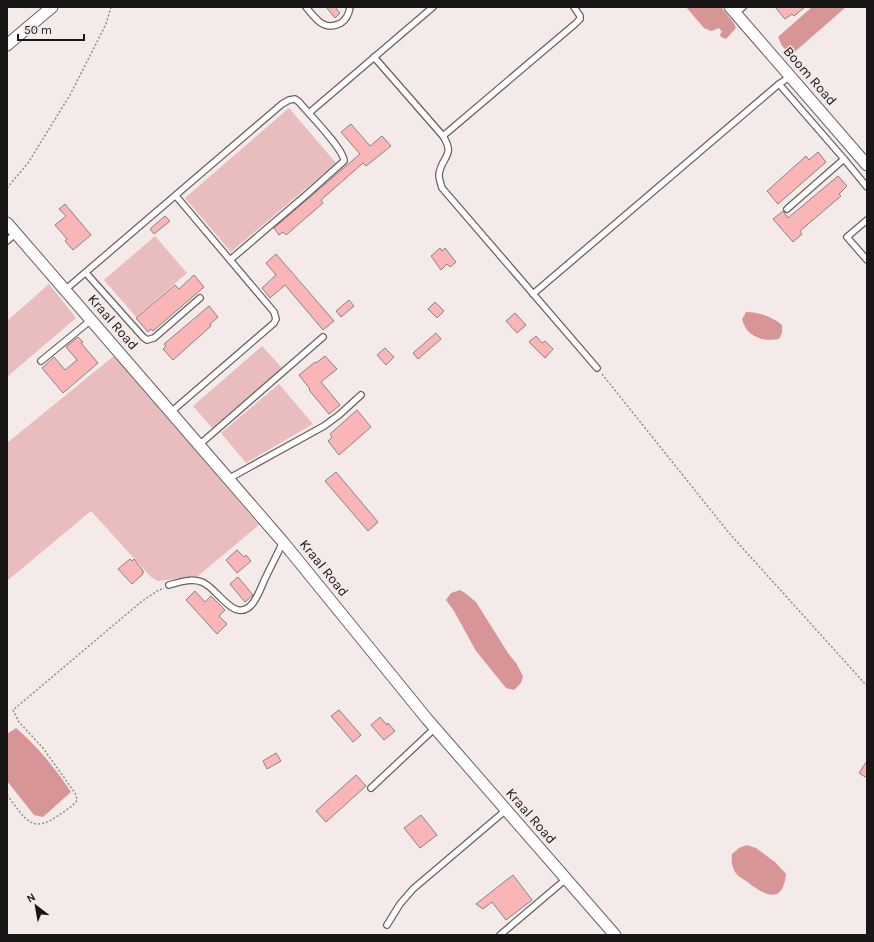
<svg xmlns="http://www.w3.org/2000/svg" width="874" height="942" font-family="Karla,sans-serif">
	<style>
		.green { fill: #e9bdbd }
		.water { fill: #d79595 }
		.building { fill: #fab5b6; stroke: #8c8282 }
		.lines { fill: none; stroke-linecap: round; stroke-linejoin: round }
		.service-casing { stroke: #6a6161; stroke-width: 8 }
		.minor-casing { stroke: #6a6161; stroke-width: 13 }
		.path { stroke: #938c8c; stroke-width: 1.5; stroke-dasharray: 2 2; stroke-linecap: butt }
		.service { stroke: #fff; stroke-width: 5.5 }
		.minor { stroke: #fff; stroke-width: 11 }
		.labels { text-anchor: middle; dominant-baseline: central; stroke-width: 3; stroke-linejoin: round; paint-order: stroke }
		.street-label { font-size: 14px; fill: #191616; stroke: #f5eaea }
	</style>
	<rect width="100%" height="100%" fill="#f5eaea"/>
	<g class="green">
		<path d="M 289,108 L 336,163 L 231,252 L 185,198 Z"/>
		<path d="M 155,236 L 187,273 L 136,317 L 104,280 Z"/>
		<path d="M 49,284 L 76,318 L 7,377 L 7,321 Z"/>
		<path d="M 262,346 L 282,368 L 212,428 L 193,406 Z"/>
		<path d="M 115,355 L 259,525 L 198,576 L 158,581 L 151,577 L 91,511 L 7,581 L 7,443 Z"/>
		<path d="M 279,384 L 313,424 L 246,463 L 221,433 Z"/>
	</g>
	<g class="water">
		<path d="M 686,7 L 721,7 L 734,23 L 736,28 L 726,39 L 721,37 L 720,34 L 722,32 L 719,28 L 711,31 L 704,28 Z"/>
		<path d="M 812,7 L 846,7 L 791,55 L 782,46 L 778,37 Z"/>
		<path d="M 746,312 C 760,312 772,317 782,325 L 782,333 L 779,339 C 763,342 746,337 742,319 Z"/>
		<path d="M 460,590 L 465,593 L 476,602 L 508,653 L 516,663 L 523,676 L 521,683 L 514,690 L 506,688 L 476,651 L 454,611 L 446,600 L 451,593 Z"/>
		<path d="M 16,728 C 38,747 55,768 71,792 L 43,817 L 34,815 L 7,781 L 7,734 Z"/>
		<path d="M 747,845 L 756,848 L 775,862 L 786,874 C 783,903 767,897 750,884 C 746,880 738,877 735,872 C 732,867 731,860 732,854 L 739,848 Z"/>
	</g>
	<g class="building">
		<path d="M 326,7 L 335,7 L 340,13 L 335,18 Z"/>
		<path d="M 775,7 L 805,7 L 794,16 L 792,14 L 785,19 Z"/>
		<path d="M 351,124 L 370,146 L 382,136 L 391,146 L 366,166 L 363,163 L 321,200 L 323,203 L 315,210 L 286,235 L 283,232 L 279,235 L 274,228 L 360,154 L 341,132 Z"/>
		<path d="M 818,152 L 826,162 L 778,204 L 767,191 L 806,156 L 809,160 Z"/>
		<path d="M 838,176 L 847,186 L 839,194 L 841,196 L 800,231 L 802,234 L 793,242 L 773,219 L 783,211 L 788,218 Z"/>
		<path d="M 65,204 L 91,235 L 73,250 L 65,241 L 67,239 L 55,225 L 66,216 L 59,209 Z"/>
		<path d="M 165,216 L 170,221 L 154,234 L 150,229 Z"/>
		<path d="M 440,248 L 442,251 L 445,248 L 456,262 L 450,267 L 447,264 L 441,270 L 431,256 Z"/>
		<path d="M 276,254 L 334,321 L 323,330 L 285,285 L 270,298 L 262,288 L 276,275 L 266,263 Z"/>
		<path d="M 194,275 L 204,287 L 153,331 L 151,329 L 148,332 L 136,318 L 175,285 L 179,289 Z"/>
		<path d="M 349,300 L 354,306 L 341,317 L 336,311 Z"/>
		<path d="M 435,302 L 444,311 L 437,318 L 428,309 Z"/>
		<path d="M 209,306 L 218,317 L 210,324 L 211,326 L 173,360 L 163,349 L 166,346 L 164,344 Z"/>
		<path d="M 515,313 L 526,325 L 517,333 L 506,321 Z"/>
		<path d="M 436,333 L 441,339 L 418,359 L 413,353 Z"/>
		<path d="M 536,336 L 542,343 L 545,341 L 553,349 L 545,358 L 529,342 Z"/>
		<path d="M 78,337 L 83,342 L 81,343 L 98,363 L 63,393 L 42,368 L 54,357 L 65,370 L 77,360 L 66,347 Z"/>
		<path d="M 385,348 L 394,357 L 386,365 L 377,355 Z"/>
		<path d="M 325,356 L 337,369 L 321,382 L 340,405 L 329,414 L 309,390 L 310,389 L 299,375 L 315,362 L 316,363 Z"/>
		<path d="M 357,410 L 371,427 L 339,455 L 328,441 L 332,437 L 330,434 Z"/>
		<path d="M 336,472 L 378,522 L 368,531 L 325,481 Z"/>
		<path d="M 237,550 L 244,557 L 246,555 L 251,561 L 237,573 L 226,560 Z"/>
		<path d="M 130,559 L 132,561 L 134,559 L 144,572 L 142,573 L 143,574 L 132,584 L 118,569 Z"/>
		<path d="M 238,577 L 253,595 L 245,602 L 230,584 Z"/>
		<path d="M 195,591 L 205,602 L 211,596 L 225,610 L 219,616 L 227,624 L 217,634 L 186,600 Z"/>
		<path d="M 339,710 L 361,735 L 353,742 L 331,716 Z"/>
		<path d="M 380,717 L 387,725 L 388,723 L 395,731 L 384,740 L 371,725 Z"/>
		<path d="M 276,753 L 281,761 L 267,769 L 263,761 Z"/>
		<path d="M 867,761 L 867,778 L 859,773 Z"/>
		<path d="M 356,775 L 366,786 L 326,822 L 316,811 Z"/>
		<path d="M 421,815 L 437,835 L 420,848 L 404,828 Z"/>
		<path d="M 513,875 L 532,900 L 506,920 L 492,902 L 483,909 L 476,904 Z"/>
	</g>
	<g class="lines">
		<g class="service-casing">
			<g id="service">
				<path d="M 306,7 C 316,19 324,32 341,23 C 347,19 349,14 350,7"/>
				<path d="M 736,13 L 743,7"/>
				<path d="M 374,57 L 443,136 L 575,24 L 580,19 L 580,16 L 574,7"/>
				<path d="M 779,84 L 791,76"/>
				<path d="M 309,113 L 433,7"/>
				<path d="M 443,136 C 456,157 441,156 439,175 C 439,179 441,184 442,188 L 597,368"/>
				<path d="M 844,159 L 867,187"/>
				<path d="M 867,220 L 847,237 L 867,260"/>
				<path d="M 7,241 L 16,233"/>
				<path d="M 86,273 L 143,337 L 147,340 L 154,338 L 200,298"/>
				<path d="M 65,290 L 282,104 L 289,100 L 295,99 L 299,102 C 308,113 344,149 344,161 L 306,195 L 230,260"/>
				<path d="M 533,294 L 779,84 L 844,159 L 787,209"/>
				<path d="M 41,361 L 91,320"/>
				<path d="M 171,412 L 274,323 L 276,319 L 274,312 L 176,196"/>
				<path d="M 199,445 L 323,337"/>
				<path d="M 228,479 L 324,426 L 339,415 L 361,395"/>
				<path d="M 169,585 C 180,582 191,578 202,582 C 218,588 235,626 253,603 C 258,596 261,588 264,581 C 270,568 277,555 283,542"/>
				<path d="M 371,788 L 435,728"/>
				<path d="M 387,925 L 400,904 L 413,889 L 506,810"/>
				<path d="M 500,935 L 566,879"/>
			</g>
		</g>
		<g class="minor-casing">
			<g id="minor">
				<path d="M 730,7 L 867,165"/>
				<path d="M 7,45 L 52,7"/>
				<path d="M 7,223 L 283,542 L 427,719 L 615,935"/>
			</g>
		</g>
		<g class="path">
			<path d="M 7,188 L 28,163 L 70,95 L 106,24 L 111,7"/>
			<path d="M 602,374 L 729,533 L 867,686"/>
			<path d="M 7,795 C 24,816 30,836 59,815 C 65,811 71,807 76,802 L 77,799 L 75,793 L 43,748 L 19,722 L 13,710 L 141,602 L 157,591 L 164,588"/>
		</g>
		<use href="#service" class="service"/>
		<use href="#minor" class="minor"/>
	</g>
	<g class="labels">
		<g class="street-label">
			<text transform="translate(810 76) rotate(49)">Boom Road</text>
			<text transform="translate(113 322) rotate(49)">Kraal Road</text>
			<text transform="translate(324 568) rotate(51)">Kraal Road</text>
			<text transform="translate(531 816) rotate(49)">Kraal Road</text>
		</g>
	</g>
	<rect width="874" height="942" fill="none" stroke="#191616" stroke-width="16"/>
	<g transform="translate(36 906) rotate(329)" stroke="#f5eaea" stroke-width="3" paint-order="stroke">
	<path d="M0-3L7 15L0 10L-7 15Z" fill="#191616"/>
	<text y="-6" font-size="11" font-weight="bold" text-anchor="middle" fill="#191616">N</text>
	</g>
	<path d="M18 34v6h66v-6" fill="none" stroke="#191616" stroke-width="2"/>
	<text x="24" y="34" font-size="12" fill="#191616" stroke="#f5eaea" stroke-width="3" paint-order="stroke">50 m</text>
</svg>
